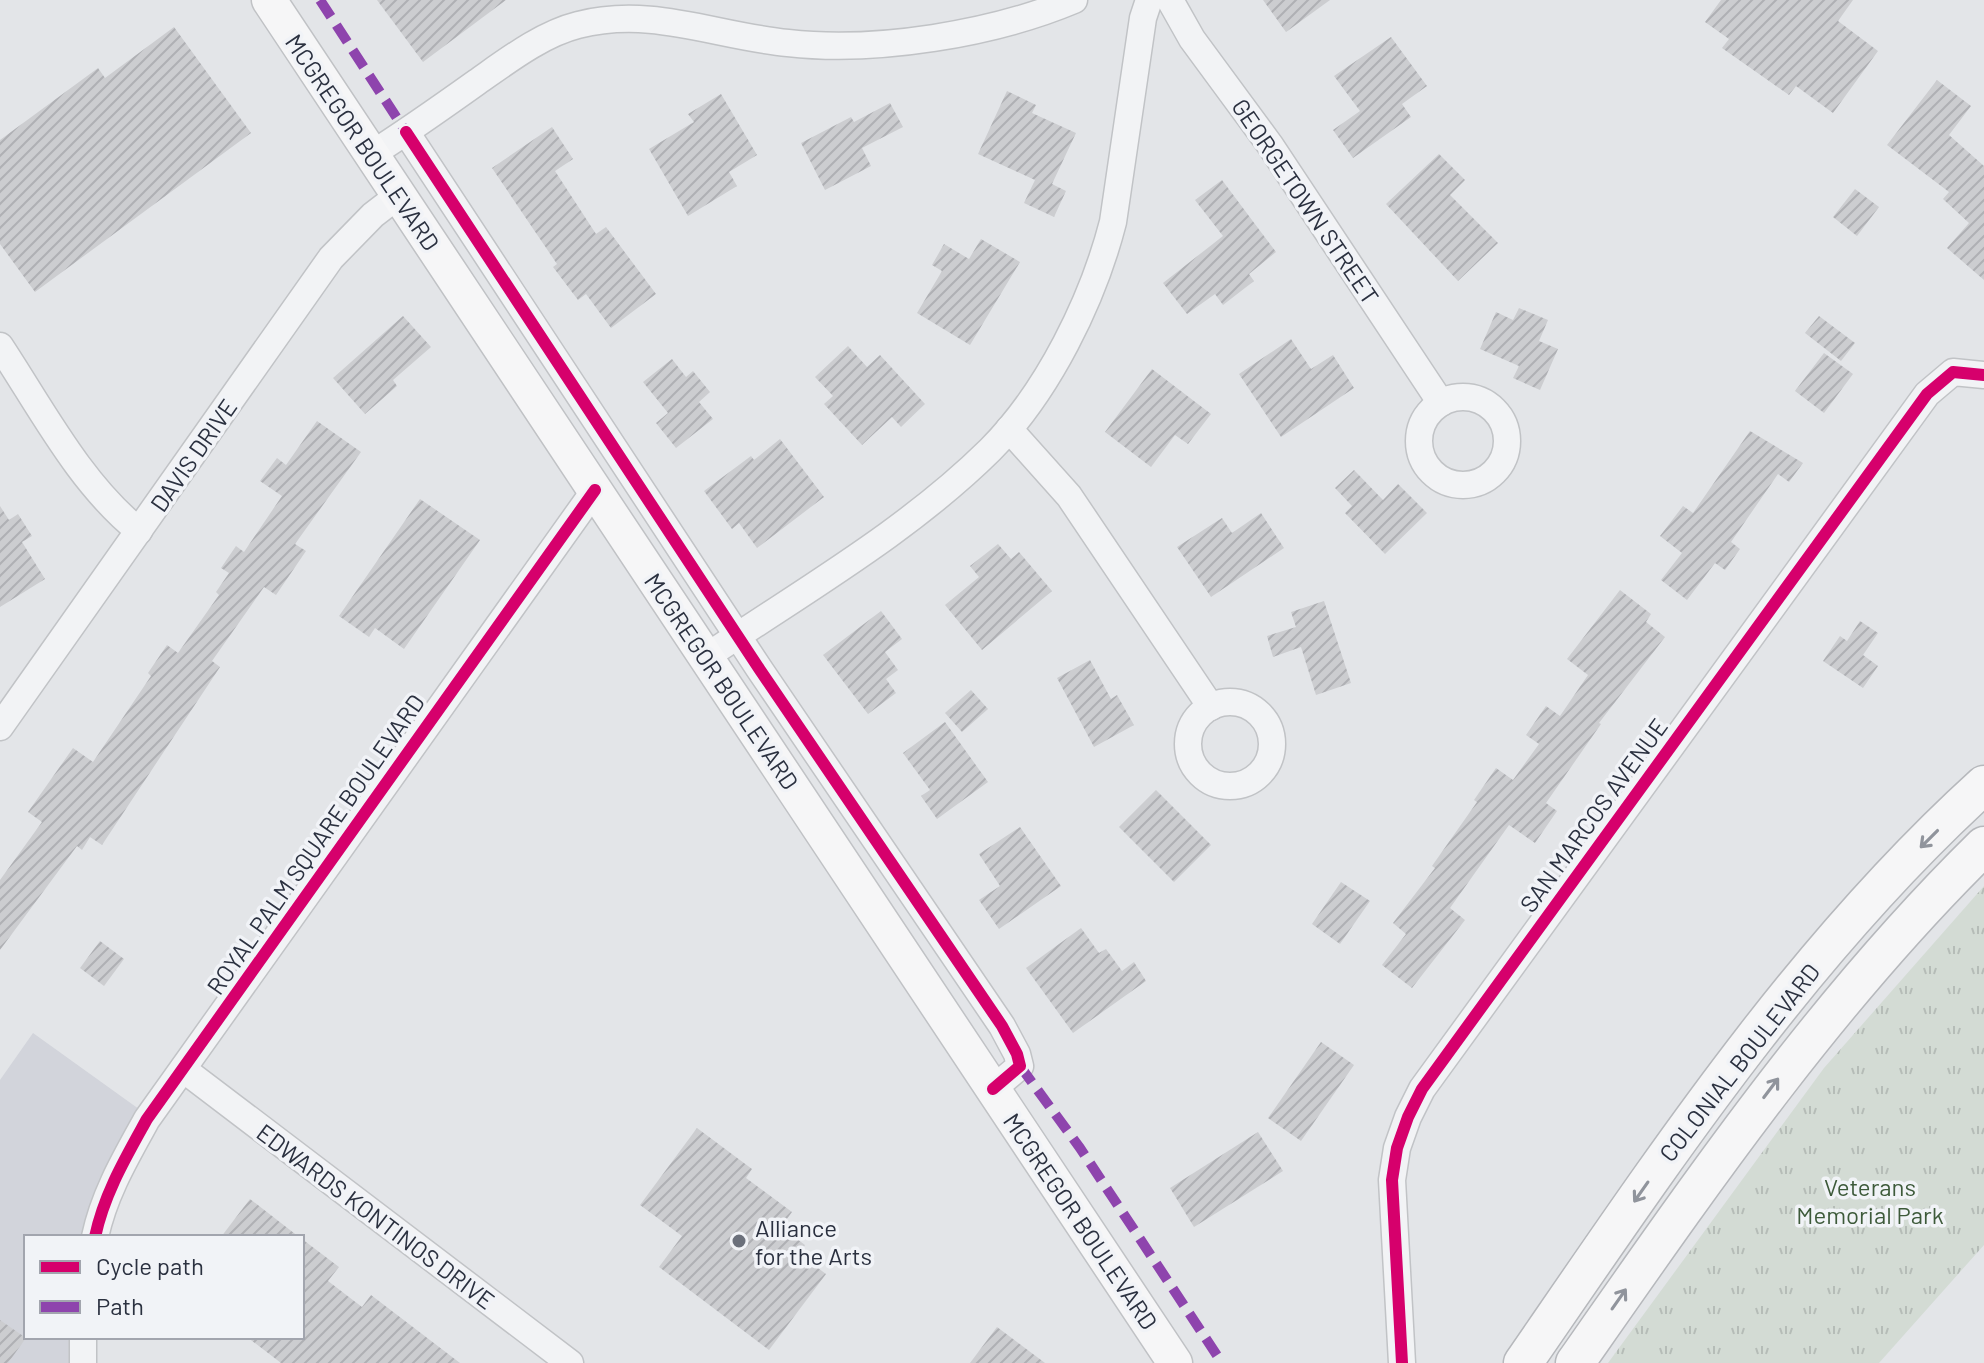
<svg xmlns="http://www.w3.org/2000/svg" width="1984" height="1363" font-family="Barlow,sans-serif">
	<style>
		.built { fill: #d2d4db }
		.park { fill: url(#park-tufts) }
		.building { fill: url(#building-hatch) }
		.lines { fill: none; stroke-linecap: round; stroke-linejoin: round }
		.minor-casing { stroke: #c1c3c6; stroke-width: 29 }
		.major-casing { stroke: #c0c2c5; stroke-width: 37 }
		.highway-casing { stroke: #b6b8bc; stroke-width: 41 }
		.minor { stroke: #f2f3f5; stroke-width: 26 }
		.major { stroke: #f6f6f7; stroke-width: 34 }
		.highway { stroke: #f6f6f7; stroke-width: 38 }
		.quiet { stroke: #8e44ad; stroke-width: 10; stroke-dasharray: 20 10; stroke-linecap: butt }
		.cycleway-casing { stroke: #f1f3f7; stroke-width: 17 }
		.cycleway { stroke: #d6006c; stroke-width: 12 }
		.oneway { stroke: #90949c }
		.poi-dot { fill: #6b707b; stroke: #f1f3f7; stroke-width: 3 }
		.labels { text-anchor: middle; dominant-baseline: central; stroke-width: 7; stroke-linejoin: round; paint-order: stroke }
		.street-label { font-size: 24px; fill: #2b3140; stroke: #f1f3f7 }
		.park-label { font-size: 24px; fill: #3d5a3a; stroke: #f1f3f7 }
		.poi-label { font-size: 24px; fill: #2b3140; stroke: #f1f3f7; text-anchor: start }
	</style>
	<defs>
		<pattern id="park-tufts" width="24" height="20" patternUnits="userSpaceOnUse" patternTransform="scale(2)"><rect width="24" height="20" fill="#d3dbd4"/><path d="M3 7l-1-3M5 7V3M7 7l1-3M15 17l-1-3M17 17v-4M19 17l1-3" fill="none" stroke="#b5bcb7"/></pattern>
		<pattern id="building-hatch" width="6" height="6" patternUnits="userSpaceOnUse" patternTransform="scale(2)"><rect width="6" height="6" fill="#cccdd0"/><path d="M-1 1l2-2M0 6l6-6M5 7l2-2" fill="none" stroke="#afb0b4"/></pattern>
	</defs>
	<rect width="100%" height="100%" fill="#e3e5e8"/>
	<path class="built" d="M 33,1033 L 150,1117 L 88,1237 L 26,1237 L 26,1337 L 69,1337 L 70,1363 L 0,1363 L 0,1080 Z"/>
	<path class="park" d="M 1984,886 L 1984,1245 L 1879,1363 L 1608,1363 L 1824,1068 Z"/>
	<g class="building">
		<path d="M 377,0 L 506,0 L 423,62 Z"/>
		<path d="M 1263,0 L 1330,0 L 1286,32 Z"/>
		<path d="M 1721,0 L 1853,0 L 1838,21 L 1878,51 L 1833,113 L 1796,86 L 1789,95 L 1722,48 L 1729,39 L 1705,22 Z"/>
		<path d="M 174,27 L 251,133 L 35,292 L 0,244 L 0,140 L 98,68 L 105,78 Z"/>
		<path d="M 1391,37 L 1427,86 L 1402,104 L 1411,117 L 1353,158 L 1333,130 L 1360,111 L 1334,76 Z"/>
		<path d="M 1937,80 L 1971,106 L 1949,135 L 1984,166 L 1984,280 L 1947,248 L 1969,223 L 1943,199 L 1949,192 L 1887,145 Z"/>
		<path d="M 1007,91 L 1036,105 L 1032,113 L 1076,133 L 1052,184 L 1066,191 L 1054,217 L 1024,203 L 1035,180 L 978,154 Z"/>
		<path d="M 721,94 L 757,155 L 729,172 L 737,186 L 688,216 L 649,149 L 694,122 L 688,114 Z"/>
		<path d="M 890,103 L 903,127 L 862,148 L 871,166 L 825,190 L 801,143 L 851,117 L 854,122 Z"/>
		<path d="M 552,127 L 573,159 L 555,171 L 596,234 L 606,227 L 656,294 L 611,328 L 586,294 L 578,300 L 553,267 L 557,264 L 492,168 Z"/>
		<path d="M 1439,154 L 1465,180 L 1450,195 L 1498,243 L 1458,281 L 1386,204 Z"/>
		<path d="M 1222,180 L 1276,252 L 1249,274 L 1254,281 L 1223,305 L 1215,294 L 1187,314 L 1163,283 L 1223,236 L 1195,200 Z"/>
		<path d="M 1855,189 L 1879,207 L 1857,236 L 1833,217 Z"/>
		<path d="M 981,239 L 1020,262 L 970,345 L 917,313 L 942,271 L 932,265 L 944,244 L 969,259 Z"/>
		<path d="M 1519,308 L 1548,320 L 1539,341 L 1558,349 L 1540,390 L 1513,378 L 1519,366 L 1480,349 L 1496,312 L 1513,320 Z"/>
		<path d="M 403,316 L 431,347 L 393,380 L 397,386 L 365,414 L 333,378 Z"/>
		<path d="M 1819,316 L 1855,343 L 1841,361 L 1805,333 Z"/>
		<path d="M 1291,339 L 1311,369 L 1333,355 L 1354,388 L 1281,437 L 1239,374 Z"/>
		<path d="M 848,346 L 867,367 L 880,355 L 925,404 L 901,427 L 892,417 L 862,445 L 824,404 L 833,396 L 815,377 Z"/>
		<path d="M 1824,353 L 1853,374 L 1824,413 L 1795,391 Z"/>
		<path d="M 672,359 L 686,377 L 693,371 L 710,392 L 699,402 L 713,419 L 676,448 L 656,423 L 668,413 L 643,382 Z"/>
		<path d="M 1152,369 L 1211,414 L 1188,444 L 1175,435 L 1151,467 L 1105,432 Z"/>
		<path d="M 317,421 L 361,452 L 295,544 L 306,551 L 276,595 L 264,587 L 212,661 L 220,667 L 102,845 L 90,837 L 82,850 L 77,846 L 0,950 L 0,880 L 42,822 L 28,812 L 73,748 L 93,762 L 151,676 L 148,673 L 167,645 L 178,653 L 219,595 L 216,592 L 229,573 L 221,568 L 236,546 L 244,552 L 282,496 L 260,481 L 277,458 L 286,465 Z"/>
		<path d="M 1750,431 L 1803,463 L 1789,482 L 1778,474 L 1731,542 L 1740,549 L 1725,570 L 1715,563 L 1687,600 L 1661,580 L 1682,553 L 1660,536 L 1683,506 L 1693,513 Z"/>
		<path d="M 780,439 L 824,497 L 757,548 L 739,523 L 732,529 L 704,491 L 751,456 L 754,460 Z"/>
		<path d="M 1354,470 L 1383,500 L 1398,484 L 1427,513 L 1385,554 L 1345,513 L 1352,506 L 1335,488 Z"/>
		<path d="M 420,499 L 480,540 L 404,649 L 375,628 L 369,637 L 339,616 Z"/>
		<path d="M 0,506 L 9,520 L 18,514 L 32,536 L 22,542 L 45,579 L 0,607 Z"/>
		<path d="M 1261,513 L 1284,548 L 1211,597 L 1177,547 L 1222,518 L 1232,533 Z"/>
		<path d="M 998,544 L 1011,559 L 1019,552 L 1052,591 L 982,650 L 945,605 L 979,577 L 970,566 Z"/>
		<path d="M 1620,590 L 1651,614 L 1646,622 L 1665,637 L 1599,723 L 1601,724 L 1546,803 L 1557,811 L 1535,843 L 1509,825 L 1450,908 L 1465,920 L 1412,988 L 1382,965 L 1406,934 L 1393,923 L 1435,868 L 1432,866 L 1477,802 L 1474,800 L 1496,768 L 1513,780 L 1539,744 L 1526,735 L 1546,706 L 1560,716 L 1588,675 L 1567,659 Z"/>
		<path d="M 1324,601 L 1351,683 L 1316,695 L 1301,647 L 1273,657 L 1267,636 L 1296,627 L 1291,612 Z"/>
		<path d="M 881,611 L 902,639 L 885,652 L 898,670 L 886,679 L 896,693 L 868,714 L 823,655 Z"/>
		<path d="M 1860,621 L 1878,633 L 1863,655 L 1878,666 L 1863,688 L 1823,661 L 1840,636 L 1847,641 Z"/>
		<path d="M 1090,660 L 1111,699 L 1117,695 L 1134,725 L 1094,747 L 1057,678 Z"/>
		<path d="M 971,690 L 988,709 L 962,732 L 945,713 Z"/>
		<path d="M 945,722 L 988,782 L 937,819 L 921,796 L 930,790 L 903,753 Z"/>
		<path d="M 1156,790 L 1211,845 L 1174,882 L 1119,827 Z"/>
		<path d="M 1020,827 L 1061,886 L 999,929 L 979,900 L 1000,886 L 979,854 Z"/>
		<path d="M 1341,882 L 1370,901 L 1340,944 L 1312,924 Z"/>
		<path d="M 1081,928 L 1099,953 L 1106,949 L 1122,971 L 1134,962 L 1146,981 L 1073,1033 L 1026,968 Z"/>
		<path d="M 100,941 L 124,959 L 104,986 L 80,968 Z"/>
		<path d="M 1321,1042 L 1354,1065 L 1301,1141 L 1268,1118 Z"/>
		<path d="M 697,1128 L 752,1169 L 746,1178 L 792,1212 L 781,1227 L 805,1245 L 799,1254 L 826,1274 L 769,1350 L 659,1267 L 682,1236 L 640,1205 Z"/>
		<path d="M 1258,1132 L 1283,1171 L 1194,1227 L 1170,1188 Z"/>
		<path d="M 250,1199 L 299,1237 L 221,1237 Z"/>
		<path d="M 302,1239 L 339,1267 L 328,1281 L 362,1307 L 371,1295 L 460,1363 L 281,1363 L 247,1337 L 302,1337 Z"/>
		<path d="M 0,1320 L 26,1338 L 8,1363 L 0,1363 Z"/>
		<path d="M 997,1327 L 1045,1363 L 970,1363 Z"/>
	</g>
	<g class="lines">
		<g class="minor-casing">
			<g id="minor">
				<path d="M 1170,0 L 1192,39 L 1270,145 L 1441,403"/>
				<path d="M 406,132 L 760,670 L 1002,1026 L 1017,1054 L 1020,1066 L 993,1089"/>
				<path d="M 372,154 C 408,131 442,107 477,82 C 507,61 542,34 578,25 C 652,6 715,36 788,43 C 876,53 993,34 1074,0"/>
				<path d="M 0,346 C 41,408 80,484 139,531"/>
				<circle cx="1463" cy="441" r="44"/>
				<path d="M 1009,429 L 1069,496 L 1211,707"/>
				<path d="M 706,657 C 803,591 907,532 990,450 C 1048,392 1093,300 1113,222 L 1143,18 L 1149,0"/>
				<circle cx="1230" cy="744" r="42"/>
				<path d="M 0,727 L 331,258 L 373,215 L 399,195"/>
				<path d="M 183,1069 L 570,1363"/>
				<path d="M 95,1237 C 104,1194 126,1157 147,1119 L 595,490"/>
				<path d="M 83,1363 L 83,1337"/>
				<path d="M 1402,1363 L 1392,1180 L 1397,1148 L 1408,1117 L 1422,1089 L 1927,394 L 1953,372 L 1984,375"/>
			</g>
		</g>
		<g class="major-casing">
			<path id="major" d="M 269,0 L 1175,1363"/>
		</g>
		<g class="highway-casing">
			<g id="highway">
				<path d="M 1523,1363 C 1663,1160 1801,951 1984,785"/>
				<path d="M 1575,1363 C 1701,1183 1826,1001 1984,846"/>
			</g>
		</g>
		<use href="#minor" class="minor"/>
		<use href="#major" class="major"/>
		<use href="#highway" class="highway"/>
		<g class="quiet">
			<path d="M 320,0 L 406,132"/>
			<path d="M 1020,1066 L 1080,1148 L 1222,1363"/>
		</g>
		<g class="cycleway-casing">
			<g id="cycleway">
				<path d="M 406,132 L 760,670 L 1002,1026 L 1017,1054 L 1020,1066 L 993,1089"/>
				<path d="M 95,1237 C 104,1194 126,1157 147,1119 L 595,490"/>
				<path d="M 1402,1363 L 1392,1180 L 1397,1148 L 1408,1117 L 1422,1089 L 1927,394 L 1953,372 L 1984,375"/>
			</g>
		</g>
		<use href="#cycleway" class="cycleway"/>
	</g>
	<defs><path id="oneway-shaft" d="M-6 0H5M1.5-3L5.5 0L1.5 3" fill="none" stroke-width="1.6" stroke-linecap="round" stroke-linejoin="round" transform="scale(2)"/></defs>
	<g class="oneway">
		<use href="#oneway-shaft" transform="translate(1929 839) rotate(135)"/>
		<use href="#oneway-shaft" transform="translate(1771 1088) rotate(-53)"/>
		<use href="#oneway-shaft" transform="translate(1641 1192) rotate(125)"/>
		<use href="#oneway-shaft" transform="translate(1619 1299) rotate(-55)"/>
	</g>
	<circle class="poi-dot" cx="739" cy="1241" r="8"/>
	<g class="labels">
		<g class="street-label">
			<text transform="translate(363 142) rotate(56)">MCGREGOR BOULEVARD</text>
			<text transform="translate(1306 201) rotate(56)">GEORGETOWN STREET</text>
			<text transform="translate(193 455) rotate(-55)">DAVIS DRIVE</text>
			<text transform="translate(722 681) rotate(56)">MCGREGOR BOULEVARD</text>
			<text transform="translate(1593 815) rotate(-54)">SAN MARCOS AVENUE</text>
			<text transform="translate(315 844) rotate(-55)">ROYAL PALM SQUARE BOULEVARD</text>
			<text transform="translate(1739 1062) rotate(-52)">COLONIAL BOULEVARD</text>
			<text transform="translate(376 1216) rotate(37)">EDWARDS KONTINOS DRIVE</text>
			<text transform="translate(1081 1221) rotate(56)">MCGREGOR BOULEVARD</text>
		</g>
		<g class="park-label">
			<text x="1870" y="1186">Veterans<tspan x="1870" dy="28">Memorial Park</tspan></text>
		</g>
		<g class="poi-label">
			<text x="755" y="1227">Alliance<tspan x="755" dy="28">for the Arts</tspan></text>
		</g>
	</g>
	<rect x="24" y="1235" width="280" height="104" fill="#f1f3f7" stroke="#a2a5ae" stroke-width="2"/>
	<rect x="40" y="1261" width="40" height="12" fill="#d6006c" stroke="#a2a5ae" stroke-width="2"/>
	<text x="96" y="1275" font-size="24" fill="#2b3140">Cycle path</text>
	<rect x="40" y="1301" width="40" height="12" fill="#8e44ad" stroke="#a2a5ae" stroke-width="2"/>
	<text x="96" y="1315" font-size="24" fill="#2b3140">Path</text>
</svg>
